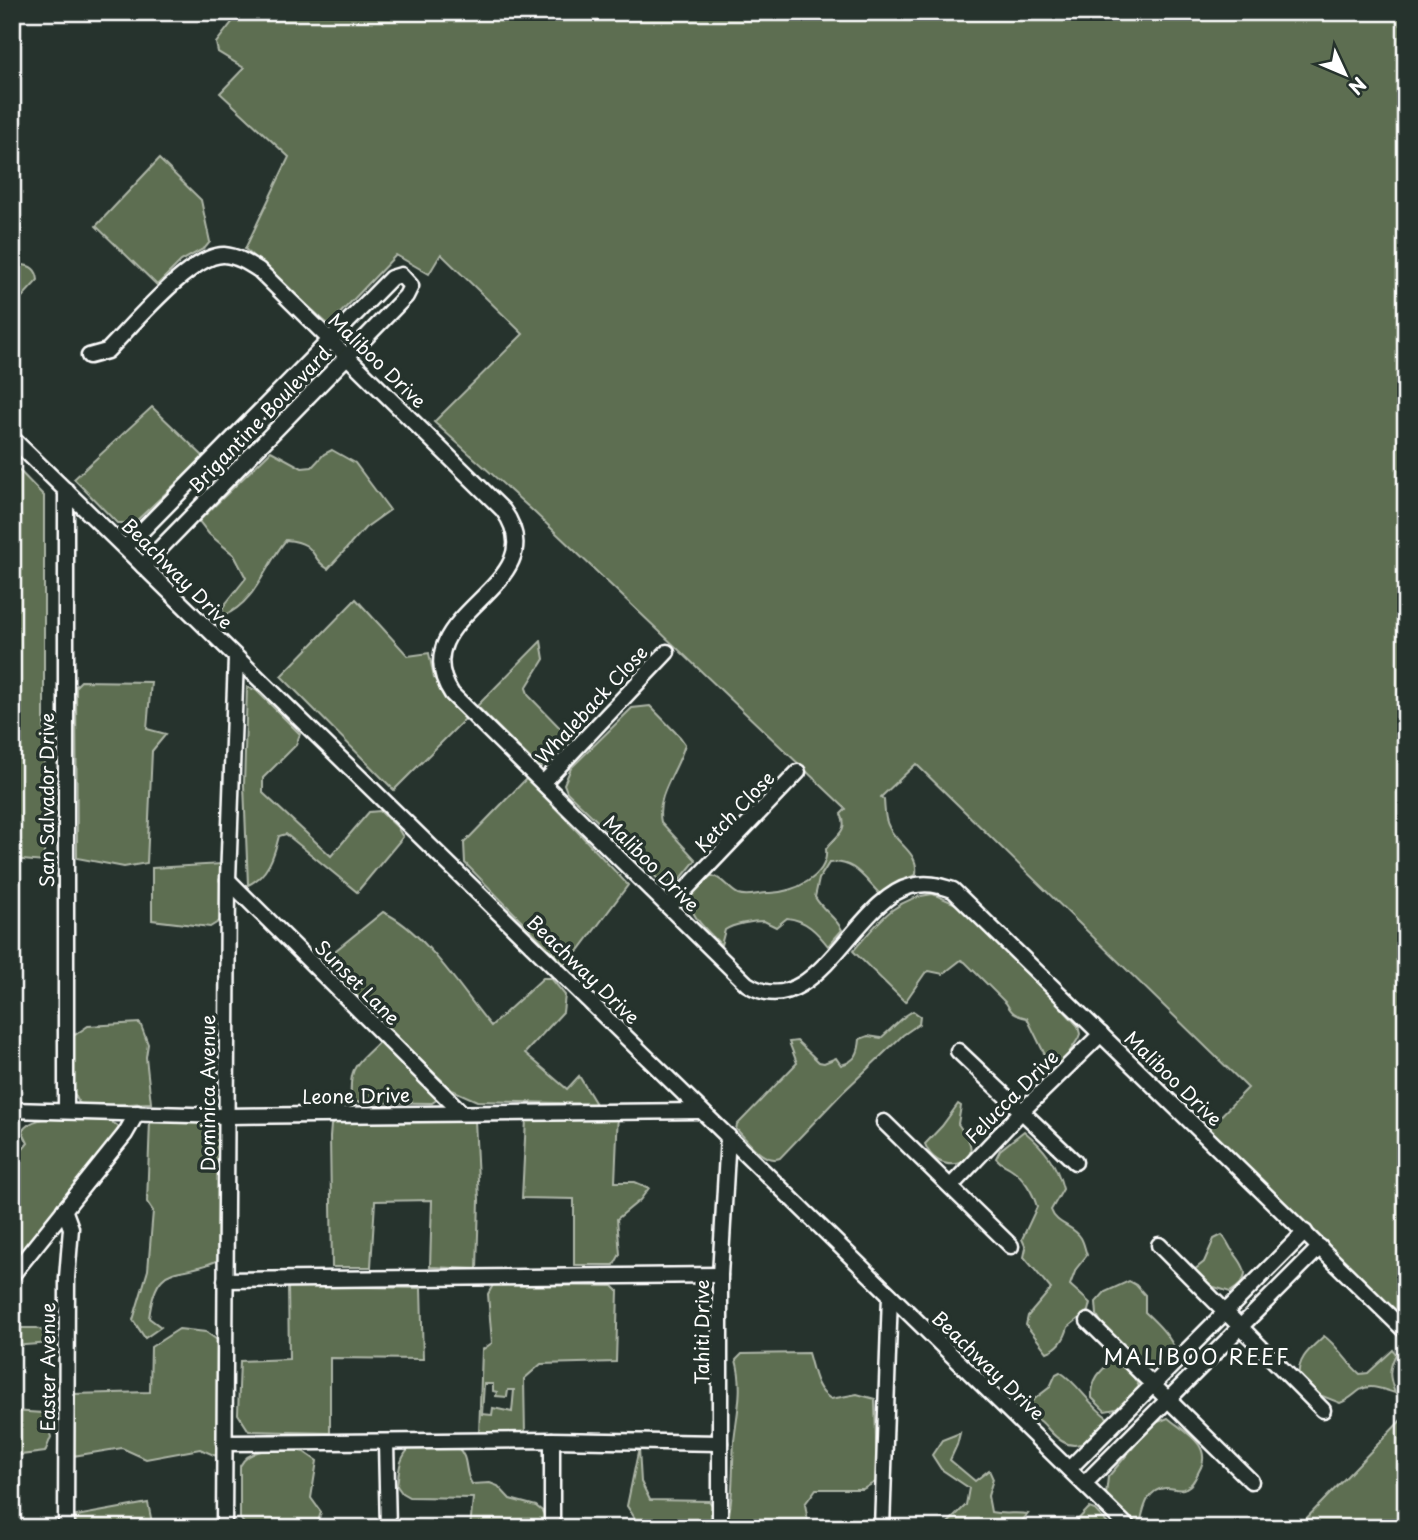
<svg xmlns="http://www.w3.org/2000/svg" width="1418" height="1540" font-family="'Playpen Sans',sans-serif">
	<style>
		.green { fill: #5d6e51; stroke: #aeb6a8; stroke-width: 2; fill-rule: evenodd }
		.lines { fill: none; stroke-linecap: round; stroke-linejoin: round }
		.minor-casing { stroke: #fff; stroke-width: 19 }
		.minor { stroke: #26332d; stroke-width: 14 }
		.labels { text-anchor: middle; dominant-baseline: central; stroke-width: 7; stroke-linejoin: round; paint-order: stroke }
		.street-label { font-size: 19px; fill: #fff; stroke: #26332d }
		.neighbourhood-label { font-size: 21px; letter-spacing: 2px; fill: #fff; stroke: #26332d }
	</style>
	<rect width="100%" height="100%" fill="#26332d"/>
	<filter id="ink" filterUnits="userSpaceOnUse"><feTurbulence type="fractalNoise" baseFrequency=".0143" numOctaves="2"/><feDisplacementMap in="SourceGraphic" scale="14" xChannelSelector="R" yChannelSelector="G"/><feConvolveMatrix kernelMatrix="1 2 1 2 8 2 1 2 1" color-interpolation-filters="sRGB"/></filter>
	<g filter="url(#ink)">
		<g class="green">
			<path d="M 240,12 L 1406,12 L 1406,1338 L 1203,1134 L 1248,1088 L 916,764 L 881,797 L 884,800 C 885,810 884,818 889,827 C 897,845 919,852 916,874 L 891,888 L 885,895 L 879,893 C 863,877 853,859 829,863 L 819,879 L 815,897 C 822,910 836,917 842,930 L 828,946 C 817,932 806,920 787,918 L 776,927 L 764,921 C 754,921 733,924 725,930 L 721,945 C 707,929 680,911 695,888 C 698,882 704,876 712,876 C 722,877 728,889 738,894 C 749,898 759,892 770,893 C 792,893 829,877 826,849 C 834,837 850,831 841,814 L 846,809 L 533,511 L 434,422 L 523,334 L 441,254 L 429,274 L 396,255 L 329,325 L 245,249 L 289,157 L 220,93 L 244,68 L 218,52 L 216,43 Z"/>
			<path d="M 159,159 L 201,200 L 210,242 L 205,248 L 181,261 L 157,285 L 96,226 Z"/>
			<path d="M 21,265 C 32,265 37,270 38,280 L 12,308 L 12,272 Z"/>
			<path d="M 152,407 L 204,457 L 134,523 L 117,523 L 74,479 Z"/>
			<path d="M 332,450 L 355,463 L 390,510 L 365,528 L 328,569 C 308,557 319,543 286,540 C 265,565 256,603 223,616 L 223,607 L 246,578 L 234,555 L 209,534 L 199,521 L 271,451 L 302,468 L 312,467 L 324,454 Z"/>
			<path d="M 12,463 L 44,496 L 44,862 L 12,859 Z"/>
			<path d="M 356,599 L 408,656 L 429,653 L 434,678 L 467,717 L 394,790 L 281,676 Z"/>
			<path d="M 541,641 L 544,659 L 526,688 L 529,696 L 569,737 L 540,768 L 477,706 Z"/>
			<path d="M 81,681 L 151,682 L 147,729 L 166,734 L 152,751 L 147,863 L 124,867 L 77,858 L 76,686 Z"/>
			<path d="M 247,687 L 256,690 L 300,734 L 296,745 L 263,778 L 263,793 L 331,856 L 369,812 L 380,811 L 397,827 L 403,837 L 357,892 L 286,834 L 279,836 C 274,856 268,876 248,885 L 244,785 Z"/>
			<path d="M 650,706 L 680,737 L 685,744 C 679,769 655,795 661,822 L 696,860 L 679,881 L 663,884 L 567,792 L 564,784 L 571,768 L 632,708 Z"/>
			<path d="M 527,778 L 628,885 L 580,949 L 564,964 L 465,863 L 464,843 Z"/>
			<path d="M 222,864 L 223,919 L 210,927 L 152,920 L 152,868 Z"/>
			<path d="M 933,894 L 956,904 L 1046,991 L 1078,1026 L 1080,1034 L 1078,1039 L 1061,1065 L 1046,1057 L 1027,1018 C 1014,1015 1012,1013 1006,1003 L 965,962 L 961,960 L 943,974 L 929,971 L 925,973 L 905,1002 L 853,951 C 878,923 894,898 933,894 Z"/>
			<path d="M 383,912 C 425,931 461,990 491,1026 L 543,978 L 551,978 L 565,995 L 563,1012 L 525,1053 L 567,1089 L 579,1076 L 596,1104 L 477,1101 L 452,1090 L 320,963 Z"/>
			<path d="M 913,1011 L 920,1016 L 919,1024 L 903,1035 L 843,1092 L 780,1158 C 762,1164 748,1140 736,1129 L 737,1125 L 797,1063 L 789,1042 L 797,1041 L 819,1062 L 824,1063 L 836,1058 L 841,1065 C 856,1061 859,1053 860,1039 L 868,1036 L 881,1038 L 905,1016 Z"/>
			<path d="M 140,1023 L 148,1044 L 146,1057 L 151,1103 L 86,1106 L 79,1103 L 71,1087 L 72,1037 L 88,1026 Z"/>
			<path d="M 380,1041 L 441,1097 L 432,1103 L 351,1102 C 349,1065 355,1066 380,1041 Z"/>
			<path d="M 958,1104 L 961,1106 L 958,1124 C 962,1130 968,1137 970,1144 C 976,1168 936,1174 925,1144 L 942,1126 Z"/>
			<path d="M 618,1112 L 615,1182 L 635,1182 L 649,1188 L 640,1200 L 617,1219 L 620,1254 L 614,1265 L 574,1265 L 574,1199 L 522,1198 L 526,1119 Z"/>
			<path d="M 72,1118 C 88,1121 106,1115 119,1127 L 113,1138 L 34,1239 L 12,1263 L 12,1162 L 28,1143 L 22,1131 C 34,1115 53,1120 72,1118 Z"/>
			<path d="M 212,1119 L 219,1127 L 220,1259 C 180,1281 157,1255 149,1318 L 161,1327 L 145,1338 L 133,1320 L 148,1270 L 153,1211 L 147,1202 L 150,1121 Z"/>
			<path d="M 339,1120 L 475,1120 L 479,1200 L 477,1269 L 430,1267 L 432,1200 L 375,1201 L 371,1267 L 332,1267 L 330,1137 L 331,1125 Z"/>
			<path d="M 1024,1131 C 1044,1148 1057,1164 1063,1189 L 1051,1210 C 1056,1225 1073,1225 1081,1238 C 1084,1243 1085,1250 1087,1255 L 1076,1269 L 1070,1285 L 1090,1303 L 1088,1311 L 1068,1327 C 1065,1339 1059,1348 1047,1352 L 1026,1325 L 1028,1316 L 1051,1289 L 1024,1257 L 1026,1248 L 1022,1239 L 1037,1207 C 1033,1192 1023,1176 1010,1168 C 1004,1164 1001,1164 996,1158 L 1000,1150 Z"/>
			<path d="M 1222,1235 C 1226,1239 1228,1244 1231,1249 C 1245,1267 1254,1278 1230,1292 L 1211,1286 L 1194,1270 L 1204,1262 L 1214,1239 Z"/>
			<path d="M 1129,1281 L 1136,1285 L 1145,1295 L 1145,1312 C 1158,1324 1170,1336 1177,1353 L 1165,1368 L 1143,1366 L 1103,1326 L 1097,1315 L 1096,1302 L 1105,1292 Z"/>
			<path d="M 493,1285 L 613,1286 L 618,1291 L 616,1362 L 541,1364 L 524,1379 L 525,1435 L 479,1435 L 482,1350 L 492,1343 L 488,1294 ZM 484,1384 L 493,1384 L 493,1391 L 497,1392 L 496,1396 L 507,1397 L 508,1390 L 514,1390 L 512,1412 L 493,1408 L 492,1415 L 482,1414 Z"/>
			<path d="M 288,1286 L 421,1288 L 423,1359 L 330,1358 L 330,1433 L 249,1431 L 238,1414 L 240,1361 L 289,1359 Z"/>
			<path d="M 12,1328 L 37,1328 L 60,1341 L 52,1343 L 12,1346 Z"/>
			<path d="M 179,1329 L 206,1332 L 220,1342 L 222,1441 L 216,1456 L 200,1449 L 146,1459 L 122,1448 L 73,1456 L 73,1394 L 150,1392 L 151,1347 Z"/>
			<path d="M 1324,1336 C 1337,1345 1346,1362 1360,1374 L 1368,1373 L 1393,1350 L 1396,1354 C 1388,1370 1389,1377 1395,1393 C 1384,1390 1371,1383 1360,1390 C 1353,1395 1349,1400 1340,1403 L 1317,1394 L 1299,1378 C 1296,1359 1311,1348 1324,1336 Z"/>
			<path d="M 808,1353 C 813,1369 815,1390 831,1399 L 857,1394 L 875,1399 L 877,1481 L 863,1489 L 816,1489 L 805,1504 L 808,1521 L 813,1528 L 726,1528 C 734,1499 732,1470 734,1441 C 737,1413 744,1388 736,1360 L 742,1354 Z"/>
			<path d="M 1114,1359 C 1127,1365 1133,1376 1140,1388 L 1127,1407 L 1105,1411 L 1092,1398 C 1091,1379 1100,1371 1114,1359 Z"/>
			<path d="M 1060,1372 C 1078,1383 1088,1404 1108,1418 L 1109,1422 C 1087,1442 1074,1458 1049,1430 C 1043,1423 1040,1419 1032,1417 L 1024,1407 L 1050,1387 L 1056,1374 Z"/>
			<path d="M 12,1411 L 43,1413 L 51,1437 L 45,1452 L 12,1456 Z"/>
			<path d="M 1406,1415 L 1406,1528 L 1297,1528 Z"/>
			<path d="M 1168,1418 C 1185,1432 1214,1446 1199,1471 C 1196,1477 1193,1485 1186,1488 C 1179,1492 1173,1487 1165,1488 C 1148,1489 1144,1507 1141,1520 L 1133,1523 L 1106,1495 L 1108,1477 L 1153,1424 Z"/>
			<path d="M 960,1433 L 957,1445 L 950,1460 L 975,1481 L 989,1470 L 993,1479 L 988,1496 L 991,1512 C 1004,1515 1015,1512 1028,1514 L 1016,1528 L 943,1528 L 966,1505 L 969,1488 L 941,1469 L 932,1455 L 942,1440 Z"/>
			<path d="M 411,1447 L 457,1447 C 470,1458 463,1471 472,1484 L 490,1483 L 498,1486 L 510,1499 L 536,1506 L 542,1511 L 546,1519 L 542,1528 L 470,1528 L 473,1498 L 409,1497 L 402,1493 L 397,1486 C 399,1471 399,1457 411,1447 Z"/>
			<path d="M 639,1448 L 641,1482 L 650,1500 L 709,1501 L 714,1508 L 714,1528 L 636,1528 L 638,1523 L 627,1506 Z"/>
			<path d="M 295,1450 L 304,1452 L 317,1461 L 311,1498 L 321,1512 L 316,1528 L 254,1528 L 245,1525 L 240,1518 L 240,1466 C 250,1446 277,1450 295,1450 Z"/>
			<path d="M 148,1503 L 153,1528 L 76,1528 L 76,1516 Z"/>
			<path d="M 1089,1508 L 1095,1510 L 1112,1528 L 1070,1528 Z"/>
		</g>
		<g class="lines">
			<g class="minor-casing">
				<g id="minor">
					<path d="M 89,356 L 107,351 C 131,327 191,254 224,255 C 237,256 248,263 259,270 L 503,510 C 560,588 399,613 452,694 L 747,984 C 814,1027 855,899 911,886 C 927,882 938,885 953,890 L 1403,1329"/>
					<path d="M 12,438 L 1129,1528"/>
					<path d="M 66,490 L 66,1110"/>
					<path d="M 125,548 L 391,278 L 401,275 L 411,286 L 406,296 L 143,566"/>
					<path d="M 543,783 L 667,652"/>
					<path d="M 228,880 L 461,1112"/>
					<path d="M 669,907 L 798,772"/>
					<path d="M 958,1051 L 1075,1162"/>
					<path d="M 12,1110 L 226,1116 L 701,1111"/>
					<path d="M 884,1122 L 1011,1246"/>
					<path d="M 951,1186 L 1021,1112 L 1101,1034"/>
					<path d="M 64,1209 L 71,1228 L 67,1278 L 66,1528"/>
					<path d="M 1159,1245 L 1323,1410"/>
					<path d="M 12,1275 L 125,1134 L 137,1113"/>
					<path d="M 225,1280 L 720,1275"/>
					<path d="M 1088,1321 L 1251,1481"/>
					<path d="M 224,1443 L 552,1440 L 720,1443"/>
					<path d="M 386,1443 L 388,1528"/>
					<path d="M 1069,1469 L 1305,1232"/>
					<path d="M 1084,1484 L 1320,1247"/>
					<path d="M 224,1528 L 228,880 L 236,658"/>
					<path d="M 552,1528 L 552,1440"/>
					<path d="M 720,1528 L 720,1275 L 728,1136"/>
					<path d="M 882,1528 L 890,1295"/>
				</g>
			</g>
			<use href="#minor" class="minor"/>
		</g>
	</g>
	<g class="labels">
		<g class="street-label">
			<text transform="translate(378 360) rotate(44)">Maliboo Drive</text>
			<text transform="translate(259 419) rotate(-46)">Brigantine Boulevard</text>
			<text transform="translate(178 573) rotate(45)">Beachway Drive</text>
			<text transform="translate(591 704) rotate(-47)">Whaleback Close</text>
			<text transform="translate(46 800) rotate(-90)">San Salvador Drive</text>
			<text transform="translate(734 811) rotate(-46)">Ketch Close</text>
			<text transform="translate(652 863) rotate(45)">Maliboo Drive</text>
			<text transform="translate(584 969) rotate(44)">Beachway Drive</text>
			<text transform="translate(358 982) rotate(45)">Sunset Lane</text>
			<text transform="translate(1174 1078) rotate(44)">Maliboo Drive</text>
			<text transform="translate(207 1093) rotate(-90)">Dominica Avenue</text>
			<text transform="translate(356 1095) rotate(-1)">Leone Drive</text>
			<text transform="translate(1011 1096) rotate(-45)">Felucca Drive</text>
			<text transform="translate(701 1332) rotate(-90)">Tahiti Drive</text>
			<text transform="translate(989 1365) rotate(44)">Beachway Drive</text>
			<text transform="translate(47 1367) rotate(-90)">Easter Avenue</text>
		</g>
		<g class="neighbourhood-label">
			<text x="1197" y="1356">MALIBOO REEF</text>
		</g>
	</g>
	<rect width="1418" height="1540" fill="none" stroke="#26332d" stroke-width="42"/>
	<rect x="21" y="21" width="1376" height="1498" fill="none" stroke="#fff" stroke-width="2.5" filter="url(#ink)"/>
	<g transform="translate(1345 74) rotate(134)" stroke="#26332d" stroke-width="5" paint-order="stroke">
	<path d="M0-5L12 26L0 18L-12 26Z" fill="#ffffff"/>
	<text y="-10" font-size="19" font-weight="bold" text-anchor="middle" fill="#ffffff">N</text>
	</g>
</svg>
